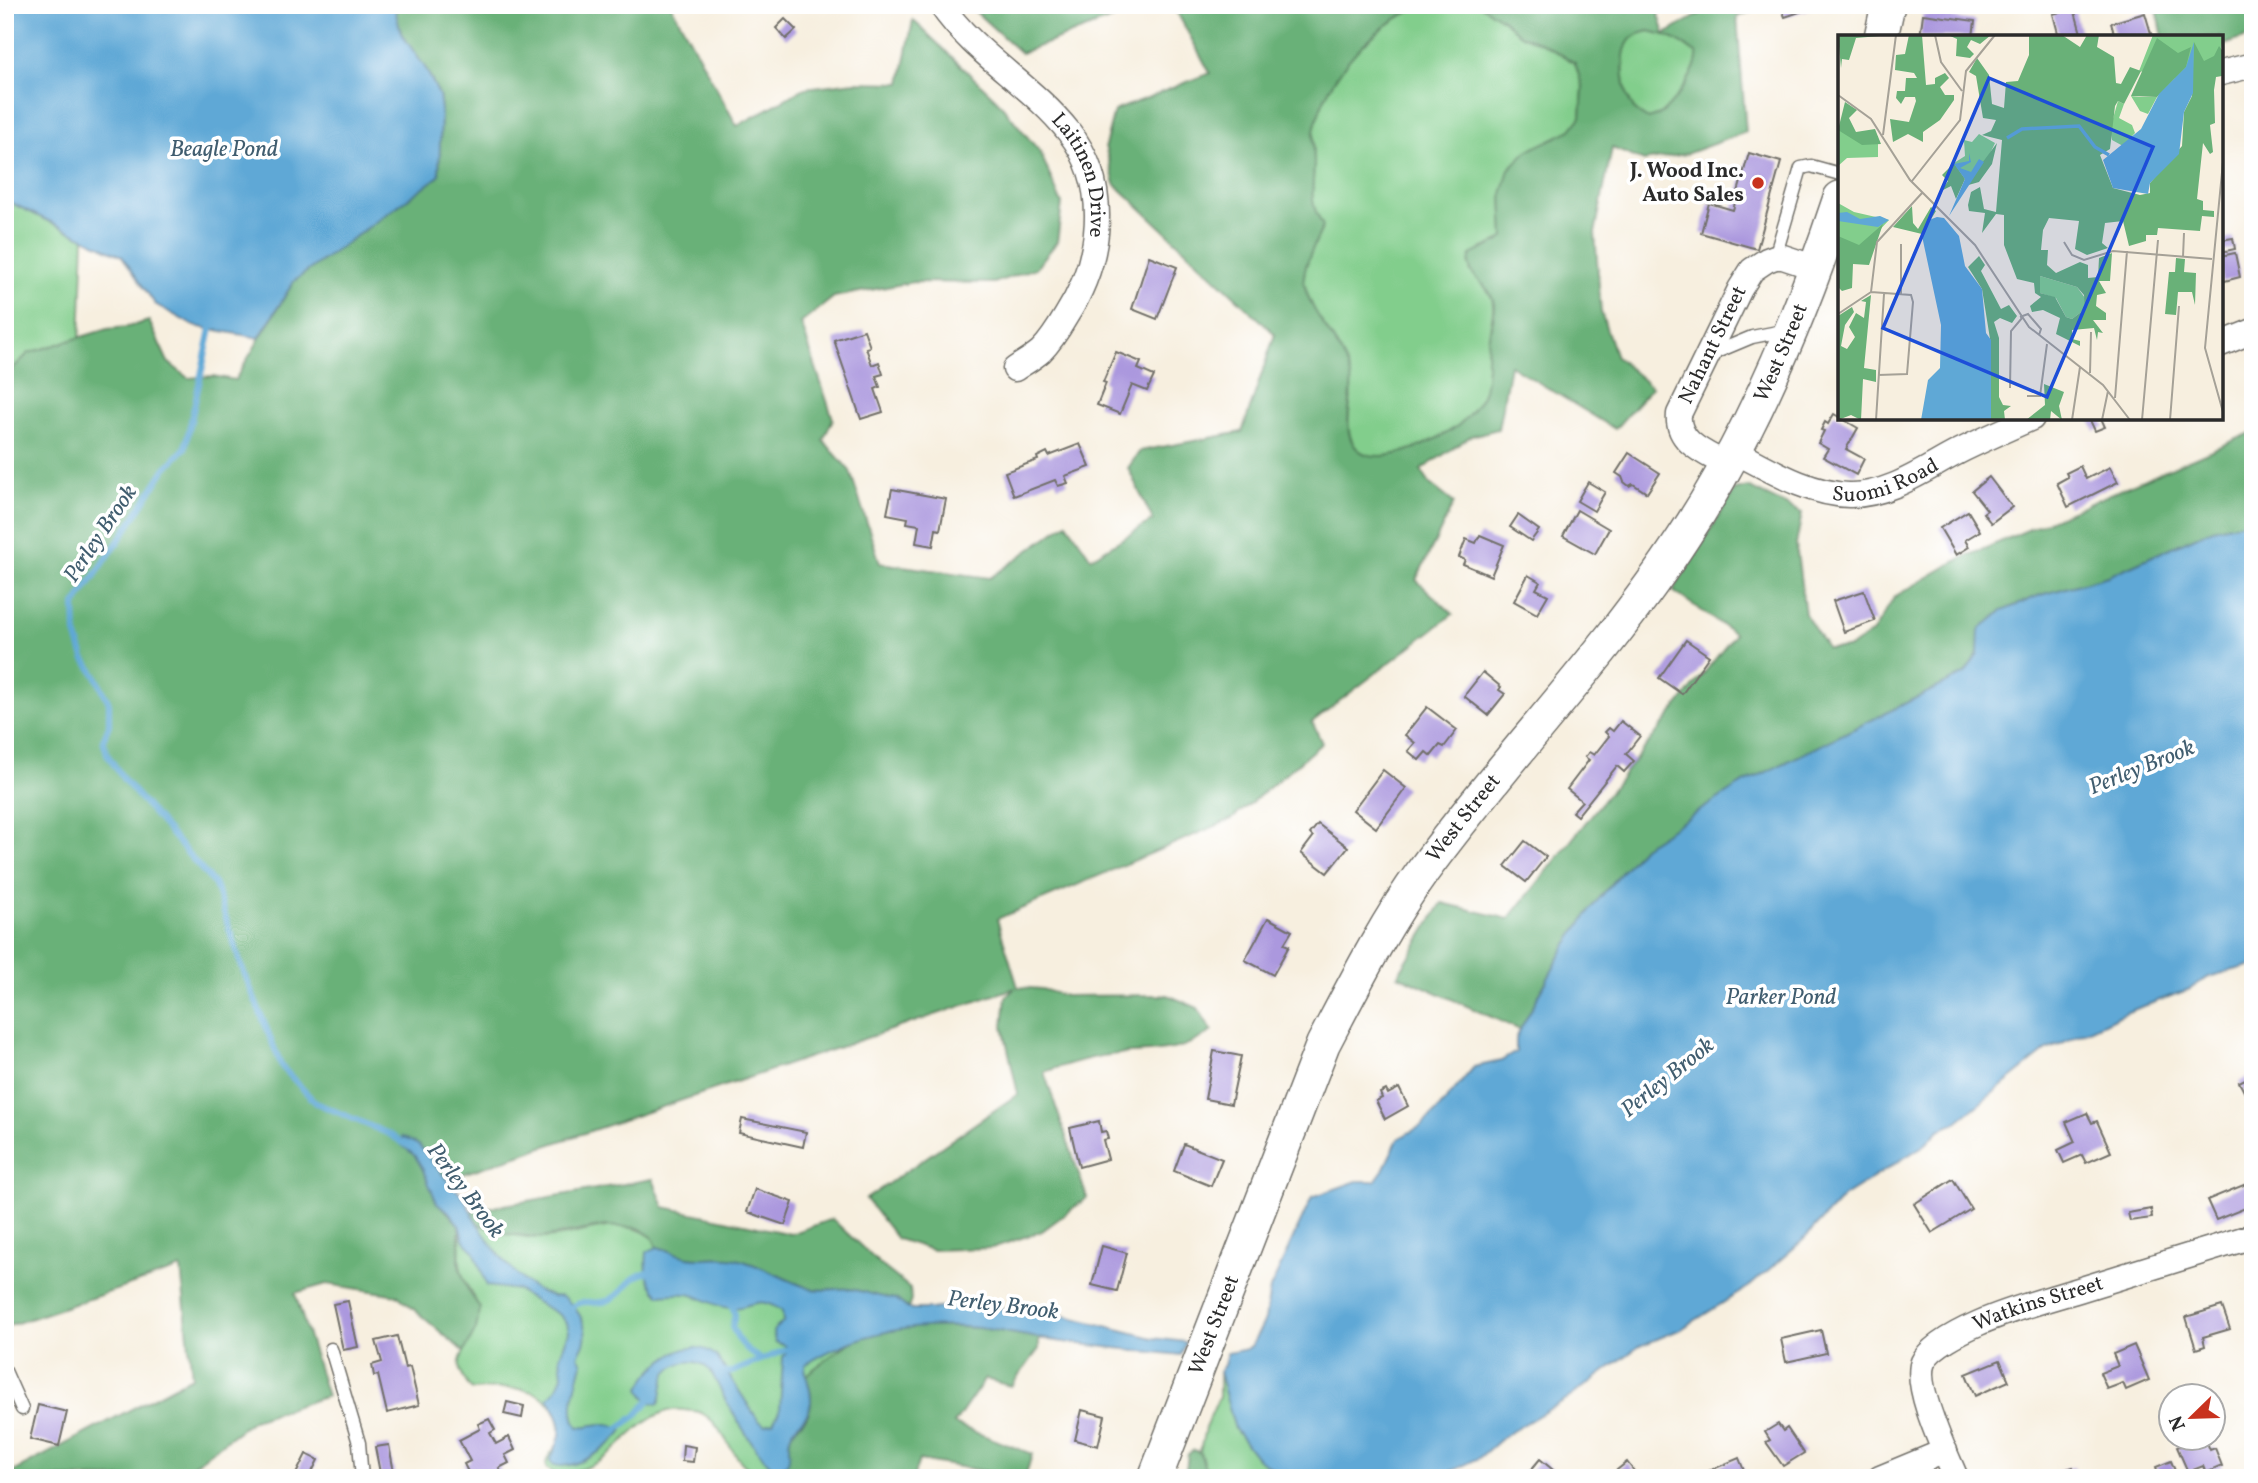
<svg xmlns="http://www.w3.org/2000/svg" width="2258" height="1483" font-family="Vollkorn,serif">
	<style>
		.green { fill: #82ce8c; stroke: #567c5c; stroke-width: 2 }
		.forest { fill: #69b178; stroke: #4a6e52; stroke-width: 2; fill-rule: evenodd }
		.water { fill: #5fa8d6; stroke: #456a80; stroke-width: 2 }
		.lines { fill: none; stroke-linecap: round; stroke-linejoin: round }
		.stream { stroke: #5fa8d6; stroke-width: 6 }
		.building { fill: #ab98de }
		.service-casing { stroke: #72706a; stroke-width: 15 }
		.minor-casing { stroke: #72706a; stroke-width: 27 }
		.secondary-casing { stroke: #72706a; stroke-width: 36 }
		.service { stroke: #fff; stroke-width: 12 }
		.minor { stroke: #fff; stroke-width: 24 }
		.secondary { stroke: #fff; stroke-width: 33 }
		.poi-dot { fill: #c8321e; stroke: #fff; stroke-width: 2.5 }
		.labels { text-anchor: middle; dominant-baseline: central; stroke-width: 7; stroke-linejoin: round; paint-order: stroke }
		.poi-label { font-size: 21px; font-weight: bold; fill: #2b2b2b; stroke: #fff; text-anchor: end }
		.street-label { font-size: 21px; fill: #2b2b2b; stroke: #fff }
		.water-label { font-size: 23px; font-style: italic; fill: #405d6f; stroke: #fff }
		.inset-river { fill: none; stroke: #5fa8d6; stroke-width: 3.5 }
		.inset-road { fill: none; stroke: #a5a197; stroke-width: 2 }
		.view { fill: #1d4ed8; fill-opacity: 0.15; stroke: #1d4ed8; stroke-width: 3.5 }
		.inset-edge { fill: none; stroke: #2b2b2b; stroke-width: 3.5 }
	</style>
	<rect width="100%" height="100%" fill="#fff"/>
	<filter id="ink" filterUnits="userSpaceOnUse"><feTurbulence type="fractalNoise" baseFrequency=".0143" numOctaves="2"/><feDisplacementMap in="SourceGraphic" scale="14" xChannelSelector="R" yChannelSelector="G"/><feConvolveMatrix kernelMatrix="1 2 1 2 8 2 1 2 1" color-interpolation-filters="sRGB"/></filter>
	<filter id="wash" filterUnits="userSpaceOnUse"><feTurbulence type="fractalNoise" baseFrequency=".00686" numOctaves="4" result="noise"/><feDisplacementMap in="SourceGraphic" scale="28" xChannelSelector="R" yChannelSelector="G"/><feGaussianBlur stdDeviation="1.57" result="paint"/><feColorMatrix in="noise" values="0 0 0 0 0 0 0 0 0 0 0 0 0 0 0 0 0 1.4 0 .05"/><feComposite in="paint" operator="in"/></filter>
	<g filter="url(#wash)">
		<rect width="100%" height="100%" fill="#f7efdf"/>
		<g class="green">
			<path d="M 1422,5 L 1480,5 L 1504,20 L 1520,35 L 1542,43 L 1575,63 L 1583,88 L 1581,117 L 1571,130 L 1502,194 L 1504,237 L 1500,241 L 1481,249 L 1470,271 C 1502,301 1493,303 1488,342 C 1486,358 1489,378 1483,394 C 1479,403 1467,417 1460,424 C 1441,439 1372,474 1354,445 C 1341,423 1356,397 1350,377 C 1349,372 1345,367 1343,363 C 1333,344 1302,295 1304,276 C 1305,262 1317,239 1323,226 C 1308,201 1313,191 1314,164 C 1314,152 1312,138 1315,126 C 1329,71 1370,29 1422,5 Z"/>
			<path d="M 1649,31 C 1667,34 1682,42 1697,54 C 1699,69 1675,101 1663,112 C 1659,116 1653,117 1648,119 C 1643,116 1638,113 1634,109 C 1624,95 1618,55 1630,40 C 1634,34 1643,33 1649,31 Z"/>
			<path d="M 5,200 L 84,238 L 80,339 L 29,353 L 5,376 Z"/>
			<path d="M 477,1223 C 497,1232 518,1238 541,1238 C 579,1239 616,1212 652,1237 L 905,1305 L 812,1370 L 785,1466 C 776,1470 763,1475 753,1471 C 730,1461 721,1414 694,1411 C 687,1411 678,1408 672,1410 C 647,1415 629,1437 611,1453 C 598,1465 574,1473 557,1475 L 546,1468 C 545,1454 557,1450 560,1439 C 562,1432 560,1424 558,1418 C 545,1381 503,1388 472,1390 C 448,1361 464,1358 475,1330 C 478,1324 478,1315 480,1308 C 460,1276 457,1268 461,1230 Z"/>
			<path d="M 1219,1372 L 1235,1429 L 1257,1458 L 1285,1477 L 1217,1476 L 1204,1466 L 1200,1452 L 1205,1428 L 1219,1397 Z"/>
		</g>
		<g class="forest">
			<path d="M 394,5 L 671,5 L 737,126 L 805,88 L 855,82 L 901,83 L 913,20 L 997,100 L 1040,152 L 1062,204 L 1057,242 L 1036,268 L 994,283 L 913,282 L 834,297 L 801,323 L 833,419 L 823,440 L 850,471 L 880,563 L 990,578 L 1067,523 L 1091,558 L 1153,520 L 1128,468 L 1140,451 L 1242,432 L 1275,334 L 1115,184 L 1105,146 L 1114,111 L 1210,73 L 1173,5 L 1422,5 C 1370,29 1329,71 1315,126 C 1312,138 1314,152 1314,164 C 1313,191 1308,201 1323,226 C 1317,239 1305,262 1304,276 C 1302,307 1345,345 1351,377 C 1354,398 1341,425 1354,445 C 1373,473 1442,440 1461,423 C 1468,416 1480,402 1483,393 C 1489,376 1486,358 1488,340 C 1490,328 1496,316 1494,304 C 1491,282 1462,277 1471,255 L 1500,241 L 1504,237 L 1502,194 L 1509,169 L 1527,151 L 1571,130 L 1581,117 L 1583,88 L 1575,63 L 1542,43 L 1520,35 L 1504,20 L 1480,5 L 1656,5 L 1665,34 L 1716,5 L 1765,5 L 1737,17 L 1746,132 L 1686,154 L 1644,161 L 1612,148 L 1595,233 L 1601,312 L 1616,357 L 1652,387 L 1615,429 L 1510,365 L 1498,429 L 1471,436 L 1421,470 L 1430,484 L 1454,503 L 1416,580 L 1453,614 L 1312,722 L 1322,743 L 1232,819 L 997,919 L 1018,987 L 1042,989 L 1065,996 L 1168,995 L 1198,1008 L 1212,1031 C 1180,1054 1155,1051 1118,1054 C 1093,1056 1068,1064 1044,1072 L 1087,1198 L 1042,1231 L 992,1248 L 932,1250 L 897,1239 L 866,1199 L 1018,1094 L 1003,1026 L 1006,997 L 1015,988 L 430,1185 C 437,1205 446,1209 459,1225 L 459,1266 L 468,1290 L 480,1308 L 476,1329 L 464,1352 L 397,1295 L 327,1284 L 295,1293 L 327,1396 L 253,1420 L 176,1478 L 5,1478 L 5,1476 L 192,1377 L 181,1268 L 5,1327 L 5,376 L 29,353 L 107,329 L 127,327 L 149,321 L 168,362 L 188,378 L 213,376 L 235,380 L 294,281 L 439,176 L 441,110 L 439,95 L 426,69 L 401,33 ZM 1649,31 C 1667,34 1682,42 1697,54 C 1699,69 1675,101 1663,112 C 1659,116 1653,117 1648,119 C 1643,116 1638,113 1634,109 C 1624,95 1618,55 1630,40 C 1634,34 1643,33 1649,31 Z"/>
			<path d="M 968,5 L 1148,5 L 1021,53 Z"/>
			<path d="M 2156,5 L 2253,5 L 2253,35 L 2221,46 L 2221,37 L 2163,37 Z"/>
			<path d="M 2253,432 L 2253,520 L 2213,529 L 2108,576 L 2038,596 L 2002,611 L 1980,630 L 1978,654 L 1965,674 L 1738,786 L 1643,847 L 1597,901 L 1565,947 L 1520,1030 L 1398,975 L 1442,903 L 1509,919 L 1735,634 L 1673,591 L 1735,490 L 1748,487 L 1802,513 L 1796,545 L 1805,614 L 1827,648 L 1849,648 L 1873,632 L 1894,597 L 1956,561 Z"/>
			<path d="M 653,1179 L 664,1207 L 791,1234 L 832,1219 L 881,1265 L 910,1288 L 911,1300 L 908,1309 L 896,1299 C 879,1298 865,1291 849,1289 C 835,1287 820,1293 806,1287 C 782,1279 761,1265 736,1259 C 719,1255 704,1260 688,1257 C 680,1256 667,1249 657,1247 L 652,1237 L 639,1228 L 605,1226 L 542,1238 L 500,1233 L 477,1223 L 470,1211 Z"/>
			<path d="M 932,1326 L 981,1328 L 1039,1338 L 1039,1349 L 1011,1386 L 985,1379 L 954,1424 L 1032,1454 L 1025,1478 L 919,1460 L 913,1478 L 775,1478 L 762,1473 L 785,1466 C 792,1456 786,1444 792,1433 C 795,1427 804,1422 807,1416 C 814,1404 811,1388 805,1377 C 814,1368 844,1345 855,1340 C 878,1329 907,1327 932,1326 Z"/>
			<path d="M 1194,1450 L 1200,1452 L 1204,1466 L 1217,1476 L 1290,1478 L 1185,1478 L 1188,1454 Z"/>
		</g>
		<g class="water">
			<path d="M 5,5 L 394,5 L 401,33 L 426,69 L 439,95 L 441,110 L 439,176 L 294,281 L 259,338 L 194,326 L 155,304 L 122,256 L 5,200 Z"/>
			<path d="M 2253,520 L 2253,965 L 2208,977 L 2190,989 L 2125,1013 L 2047,1050 L 1954,1124 L 1939,1130 L 1926,1144 L 1843,1197 L 1803,1240 L 1750,1286 L 1681,1329 L 1638,1347 L 1570,1397 L 1504,1436 L 1479,1458 L 1437,1478 L 1285,1477 L 1257,1458 L 1235,1429 L 1219,1372 L 1224,1365 L 1227,1353 L 1247,1349 L 1252,1345 L 1265,1320 L 1270,1289 L 1312,1197 L 1357,1181 L 1375,1181 L 1383,1170 L 1398,1139 L 1421,1126 L 1436,1112 L 1474,1067 L 1501,1061 L 1516,1052 L 1516,1039 L 1520,1030 L 1565,947 L 1597,901 L 1643,847 L 1738,786 L 1965,674 L 1978,654 L 1979,630 L 2002,611 L 2038,596 L 2108,576 L 2213,529 Z"/>
			<path d="M 402,1137 L 419,1145 L 453,1187 C 466,1194 470,1212 477,1223 C 493,1248 529,1300 561,1296 C 575,1304 588,1323 585,1340 C 584,1346 580,1351 578,1356 L 582,1363 C 578,1382 566,1410 578,1427 C 596,1426 607,1419 623,1430 C 612,1447 572,1473 552,1464 L 550,1460 C 564,1431 565,1426 548,1398 L 556,1390 L 562,1376 L 560,1356 L 569,1332 L 567,1323 L 560,1315 L 527,1297 L 518,1290 L 487,1286 L 474,1251 L 464,1241 L 459,1225 L 448,1211 L 437,1203 L 422,1168 L 415,1156 L 402,1145 Z"/>
			<path d="M 657,1247 C 667,1249 680,1256 688,1257 C 704,1260 719,1255 736,1259 C 761,1265 782,1279 806,1287 C 820,1293 835,1287 849,1289 C 866,1291 879,1298 896,1299 L 908,1309 L 932,1309 L 954,1305 L 1031,1311 L 1062,1315 L 1153,1338 L 1186,1342 L 1181,1355 C 1142,1351 1102,1347 1064,1342 C 1035,1339 1007,1331 979,1328 C 915,1323 860,1330 805,1365 C 805,1378 812,1389 811,1402 C 809,1420 797,1421 791,1434 C 784,1452 799,1462 775,1470 C 755,1451 739,1423 725,1399 C 720,1390 716,1379 710,1371 C 699,1357 677,1360 667,1373 C 662,1380 663,1395 659,1404 C 648,1404 644,1397 640,1388 C 652,1363 691,1332 717,1357 L 758,1420 L 765,1425 L 773,1423 L 780,1409 L 783,1357 L 787,1351 L 786,1346 L 775,1342 L 773,1331 L 783,1322 L 782,1311 C 753,1291 750,1313 724,1307 C 713,1305 703,1298 692,1295 C 681,1292 670,1295 659,1295 C 647,1283 645,1269 647,1252 Z"/>
		</g>
		<g class="lines">
			<g class="stream">
				<path d="M 209,324 L 211,329 L 185,448 L 165,469 L 128,527 L 75,605 L 76,634 L 84,658 L 96,676 L 109,703 L 109,725 L 103,740 L 107,754 L 124,780 L 215,885 L 241,965 L 282,1067 L 316,1103 L 389,1134 L 408,1146"/>
				<path d="M 729,1300 L 735,1314 L 732,1327 L 739,1340 L 746,1349 L 760,1359"/>
				<path d="M 569,1309 C 587,1296 590,1306 607,1301 C 627,1294 626,1274 654,1271"/>
				<path d="M 720,1373 L 732,1372 L 792,1347"/>
				<path d="M 613,1432 L 636,1416 L 654,1394"/>
			</g>
		</g>
		<g id="blocks">
			<g class="building">
				<path d="M 1780,5 L 1817,5 L 1817,6 L 1785,17 Z"/>
				<path d="M 2074,8 L 2082,37 L 2059,37 L 2053,14 Z"/>
				<path d="M 2145,13 L 2152,37 L 2115,37 L 2111,23 Z"/>
				<path d="M 1923,14 L 1975,21 L 1973,37 L 1920,37 Z"/>
				<path d="M 785,19 L 796,30 L 786,39 L 776,28 Z"/>
				<path d="M 1749,153 L 1781,162 L 1757,249 L 1701,233 L 1709,203 L 1733,210 Z"/>
				<path d="M 2233,238 L 2235,249 L 2221,252 L 2221,240 Z"/>
				<path d="M 2235,253 L 2240,277 L 2221,282 L 2221,256 Z"/>
				<path d="M 1149,256 L 1177,267 L 1157,319 L 1132,309 Z"/>
				<path d="M 864,330 L 870,347 L 866,348 L 872,365 L 879,362 L 883,374 L 876,376 L 880,387 L 875,389 L 883,412 L 861,419 L 834,340 Z"/>
				<path d="M 1116,352 L 1141,362 L 1138,369 L 1154,376 L 1147,391 L 1132,385 L 1120,414 L 1097,405 L 1106,383 L 1103,382 Z"/>
				<path d="M 1834,414 L 1858,428 L 1846,449 L 1864,459 L 1856,475 L 1823,457 L 1828,449 L 1818,443 L 1824,431 L 1821,430 L 1825,422 L 1828,424 Z"/>
				<path d="M 2089,418 L 2101,418 L 2105,427 L 2095,431 Z"/>
				<path d="M 1080,444 L 1090,467 L 1065,476 L 1068,483 L 1058,486 L 1055,480 L 1014,496 L 1005,472 L 1038,460 L 1037,457 L 1047,452 L 1049,456 Z"/>
				<path d="M 1629,453 L 1660,473 L 1647,493 L 1633,484 L 1629,486 L 1624,482 L 1622,477 L 1616,473 Z"/>
				<path d="M 2080,466 L 2086,479 L 2110,467 L 2118,482 L 2068,507 L 2057,483 L 2068,477 L 2066,473 Z"/>
				<path d="M 1989,477 L 2012,507 L 1991,523 L 1983,513 L 1987,510 L 1972,491 Z"/>
				<path d="M 1588,482 L 1605,492 L 1594,511 L 1577,501 Z"/>
				<path d="M 892,489 L 946,499 L 940,530 L 936,529 L 933,546 L 916,543 L 919,525 L 907,523 L 908,518 L 887,514 Z"/>
				<path d="M 1577,510 L 1609,529 L 1595,554 L 1563,536 Z"/>
				<path d="M 1968,511 L 1980,531 L 1965,540 L 1969,547 L 1956,555 L 1940,528 Z"/>
				<path d="M 1518,515 L 1539,530 L 1531,541 L 1510,527 Z"/>
				<path d="M 1480,535 L 1504,545 L 1491,576 L 1463,564 L 1465,560 L 1459,557 L 1466,539 L 1476,543 Z"/>
				<path d="M 1528,575 L 1540,582 L 1536,589 L 1548,595 L 1537,614 L 1514,601 Z"/>
				<path d="M 1864,591 L 1875,621 L 1844,632 L 1833,601 Z"/>
				<path d="M 1686,640 L 1709,656 L 1682,694 L 1659,678 Z"/>
				<path d="M 1483,672 L 1501,687 L 1499,690 L 1505,694 L 1488,715 L 1464,696 Z"/>
				<path d="M 1427,707 L 1457,730 L 1444,747 L 1440,745 L 1431,756 L 1426,752 L 1419,760 L 1408,751 L 1415,743 L 1405,735 Z"/>
				<path d="M 1621,721 L 1640,736 L 1626,754 L 1634,761 L 1624,772 L 1617,766 L 1577,816 L 1572,812 L 1582,801 L 1567,789 L 1589,760 L 1585,757 L 1589,752 L 1594,755 L 1609,736 L 1605,732 L 1609,728 L 1613,731 Z"/>
				<path d="M 1383,770 L 1406,788 L 1376,828 L 1353,810 Z"/>
				<path d="M 1318,824 L 1348,847 L 1327,873 L 1301,853 L 1313,837 L 1310,834 Z"/>
				<path d="M 1525,841 L 1546,857 L 1526,882 L 1505,866 Z"/>
				<path d="M 1268,918 L 1292,931 L 1284,944 L 1289,946 L 1273,975 L 1245,960 Z"/>
				<path d="M 1214,1051 L 1241,1056 L 1231,1104 L 1205,1099 Z"/>
				<path d="M 2253,1075 L 2253,1101 L 2250,1103 L 2239,1082 Z"/>
				<path d="M 1399,1088 L 1408,1106 L 1385,1119 L 1376,1101 L 1382,1098 L 1380,1093 L 1386,1090 L 1388,1094 Z"/>
				<path d="M 2087,1113 L 2092,1123 L 2097,1121 L 2111,1152 L 2086,1163 L 2082,1155 L 2064,1163 L 2058,1150 L 2075,1142 L 2066,1122 Z"/>
				<path d="M 742,1119 L 806,1132 L 803,1147 L 739,1133 Z"/>
				<path d="M 1099,1121 L 1101,1132 L 1106,1131 L 1108,1139 L 1103,1140 L 1108,1159 L 1079,1167 L 1070,1128 Z"/>
				<path d="M 1184,1144 L 1222,1159 L 1211,1186 L 1174,1171 Z"/>
				<path d="M 1953,1179 L 1971,1209 L 1932,1233 L 1914,1204 Z"/>
				<path d="M 2246,1184 L 2253,1205 L 2216,1220 L 2207,1200 Z"/>
				<path d="M 755,1189 L 793,1202 L 785,1225 L 747,1212 Z"/>
				<path d="M 2151,1209 L 2152,1218 L 2130,1221 L 2128,1213 Z"/>
				<path d="M 1102,1246 L 1127,1253 L 1117,1291 L 1092,1285 Z"/>
				<path d="M 348,1301 L 358,1347 L 343,1350 L 333,1304 Z"/>
				<path d="M 2222,1306 L 2230,1329 L 2203,1337 L 2205,1346 L 2196,1349 L 2186,1317 Z"/>
				<path d="M 1821,1330 L 1826,1353 L 1786,1362 L 1781,1339 Z"/>
				<path d="M 397,1336 L 405,1368 L 410,1367 L 419,1405 L 387,1413 L 378,1375 L 374,1376 L 372,1365 L 382,1362 L 376,1341 Z"/>
				<path d="M 2134,1345 L 2149,1380 L 2126,1390 L 2123,1383 L 2107,1389 L 2100,1373 L 2118,1366 L 2113,1354 Z"/>
				<path d="M 2000,1360 L 2009,1381 L 1975,1396 L 1966,1374 Z"/>
				<path d="M 507,1402 L 524,1406 L 522,1418 L 504,1414 Z"/>
				<path d="M 38,1405 L 67,1412 L 59,1446 L 30,1439 Z"/>
				<path d="M 1082,1410 L 1105,1416 L 1098,1446 L 1075,1440 Z"/>
				<path d="M 489,1419 L 495,1430 L 490,1433 L 496,1444 L 509,1437 L 515,1450 L 505,1455 L 509,1463 L 499,1468 L 501,1472 L 492,1477 L 490,1474 L 482,1478 L 471,1478 L 464,1464 L 470,1461 L 459,1440 L 480,1429 L 478,1424 Z"/>
				<path d="M 1778,1424 L 1783,1431 L 1787,1428 L 1804,1453 L 1783,1466 L 1766,1442 L 1770,1440 L 1765,1432 Z"/>
				<path d="M 2200,1438 L 2205,1438 L 2210,1450 L 2215,1448 L 2222,1466 L 2206,1473 L 2203,1466 L 2188,1472 L 2177,1447 Z"/>
				<path d="M 389,1445 L 395,1478 L 381,1478 L 375,1447 Z"/>
				<path d="M 683,1445 L 695,1447 L 693,1462 L 682,1461 Z"/>
				<path d="M 306,1454 L 318,1460 L 309,1478 L 294,1478 Z"/>
				<path d="M 1739,1458 L 1747,1478 L 1692,1478 Z"/>
				<path d="M 1540,1459 L 1559,1475 L 1557,1478 L 1524,1478 Z"/>
				<path d="M 2171,1461 L 2178,1478 L 2160,1478 L 2156,1467 Z"/>
				<path d="M 1627,1462 L 1634,1471 L 1626,1478 L 1607,1478 Z"/>
				<path d="M 2073,1467 L 2076,1478 L 2041,1478 L 2040,1477 Z"/>
			</g>
		</g>
	</g>
	<g filter="url(#ink)">
		<use href="#blocks" fill-opacity="0" stroke="#72706a" stroke-width="2"/>
		<g class="lines">
			<g class="service-casing">
				<g id="service">
					<path d="M 1775,257 L 1801,168 L 1811,166 L 1840,174"/>
					<path d="M 1709,355 L 1752,337 L 1788,330"/>
					<path d="M 331,1349 L 359,1443 L 362,1478"/>
					<path d="M 5,1371 L 22,1409"/>
				</g>
			</g>
			<g class="minor-casing">
				<g id="minor">
					<path id="s1" d="M 941,5 C 975,55 1032,85 1069,132 C 1112,187 1101,262 1066,316 C 1059,328 1051,341 1041,351 C 1033,358 1024,363 1015,369"/>
					<path d="M 2221,73 L 2253,65"/>
					<path d="M 2221,344 L 2253,331"/>
					<path id="s2" d="M 1734,451 C 1769,469 1808,494 1849,495 C 1888,496 1925,469 1958,452 C 1982,440 2007,429 2032,418"/>
					<path id="s3" d="M 1727,465 C 1706,453 1676,443 1679,414 L 1740,289 L 1752,270 L 1767,260 L 1775,257 L 1783,257 L 1816,268"/>
					<path d="M 1880,1478 L 1945,1451"/>
					<path id="s4" d="M 1956,1478 C 1946,1454 1913,1386 1923,1362 C 1930,1346 1963,1330 1979,1323 C 2013,1308 2049,1299 2085,1288 C 2141,1271 2197,1253 2253,1236"/>
				</g>
			</g>
			<g class="secondary-casing">
				<g id="secondary">
					<path d="M 1881,37 L 1888,5"/>
					<path id="s5" d="M 1155,1478 L 1323,1044 C 1354,985 1384,925 1423,871 C 1506,757 1606,656 1683,538 C 1752,434 1801,316 1840,198"/>
				</g>
			</g>
			<use href="#service" class="service"/>
			<use href="#minor" class="minor"/>
			<use href="#secondary" class="secondary"/>
		</g>
	</g>
	<circle class="poi-dot" cx="1758" cy="183" r="7"/>
	<g class="labels">
		<g class="poi-label">
			<text x="1744" y="171">J. Wood Inc.<tspan x="1744" dy="24">Auto Sales</tspan></text>
		</g>
		<g class="street-label">
			<text stroke="none"><textPath href="#s1" startOffset="226">Laitinen Drive</textPath></text>
			<text stroke="none"><textPath href="#s3" startOffset="152">Nahant Street</textPath></text>
			<text stroke="none"><textPath href="#s5" startOffset="1298">West Street</textPath></text>
			<text stroke="none"><textPath href="#s2" startOffset="163">Suomi Road</textPath></text>
			<text stroke="none"><textPath href="#s5" startOffset="732">West Street</textPath></text>
			<text stroke="none"><textPath href="#s4" startOffset="254">Watkins Street</textPath></text>
			<text stroke="none"><textPath href="#s5" startOffset="164">West Street</textPath></text>
		</g>
		<g class="water-label">
			<text x="224" y="150">Beagle Pond</text>
			<text transform="translate(101 534) rotate(-56)">Perley Brook</text>
			<text transform="translate(2142 768) rotate(-22)">Perley Brook</text>
			<text x="1781" y="998">Parker Pond</text>
			<text transform="translate(1668 1078) rotate(-39)">Perley Brook</text>
			<text transform="translate(465 1191) rotate(53)">Perley Brook</text>
			<text transform="translate(1003 1306) rotate(7)">Perley Brook</text>
		</g>
	</g>
	<g transform="translate(1838 35)">
		<rect width="385" height="385" fill="#f7efdf"/>
		<path d="M 315,0 L 385,0 L 380,39 L 350,46 L 301,36 ZM 293,61 L 301,62 L 319,62 L 310,79 L 302,76 ZM 280,66 L 286,69 L 281,83 L 294,90 L 297,98 L 285,111 L 274,105 L 272,94 ZM 0,94 L 19,103 L 40,101 L 40,122 L 9,123 L 0,131 ZM 141,99 L 157,108 L 149,125 L 127,144 L 116,128 L 127,121 L 126,105 L 134,107 ZM 0,168 L 16,177 L 51,185 L 37,200 L 34,211 L 0,218 ZM 202,241 L 239,252 L 247,263 L 247,274 L 234,284 L 228,282 L 218,263 L 202,258 Z" fill="#82ce8c"/>
		<path d="M 0,0 L 53,0 L 18,3 L 11,25 L 4,24 L 3,33 ZM 71,0 L 84,0 L 88,50 L 97,49 L 97,43 L 107,38 L 111,43 L 102,52 L 107,60 L 116,60 L 116,65 L 102,85 L 85,97 L 85,107 L 70,99 L 55,107 L 52,84 L 71,87 L 78,66 L 77,62 L 67,62 L 63,69 L 58,63 L 59,56 L 67,56 L 68,43 L 79,43 L 76,38 L 57,35 L 58,20 L 67,19 ZM 110,0 L 153,0 L 142,9 L 133,5 L 129,12 L 136,19 L 132,23 L 118,21 L 119,4 ZM 191,0 L 224,0 L 242,12 L 249,0 L 261,0 L 259,12 L 276,22 L 278,48 L 283,49 L 292,32 L 303,36 L 286,69 L 280,66 L 277,71 L 272,114 L 262,120 L 275,153 L 302,160 L 312,158 L 312,148 L 344,111 L 346,77 L 354,61 L 356,7 L 366,26 L 376,21 L 381,11 L 384,15 L 384,41 L 378,42 L 376,55 L 377,88 L 372,90 L 375,117 L 372,119 L 365,108 L 359,164 L 365,166 L 365,175 L 376,176 L 376,182 L 364,181 L 362,196 L 320,193 L 319,200 L 308,200 L 308,206 L 291,211 L 285,186 L 267,188 L 264,208 L 270,213 L 249,220 L 237,214 L 241,186 L 211,183 L 205,195 L 203,215 L 210,215 L 209,230 L 218,238 L 242,227 L 250,230 L 250,243 L 260,242 L 261,223 L 274,218 L 272,246 L 261,246 L 268,258 L 259,260 L 258,271 L 268,278 L 268,285 L 255,285 L 265,298 L 260,297 L 259,305 L 256,293 L 234,295 L 234,304 L 242,306 L 242,311 L 218,299 L 222,283 L 205,275 L 194,277 L 192,271 L 203,262 L 197,258 L 196,248 L 179,244 L 166,210 L 166,180 L 158,179 L 144,198 L 147,178 L 131,176 L 130,170 L 133,157 L 142,152 L 146,174 L 158,177 L 164,105 L 144,100 L 153,96 L 158,85 L 145,83 L 138,41 L 131,37 L 139,23 L 151,40 L 154,69 L 166,73 L 168,47 L 180,46 L 191,20 ZM 202,241 L 239,252 L 246,260 L 247,274 L 234,284 L 228,282 L 217,262 L 202,258 ZM 319,3 L 340,18 L 353,12 L 348,32 L 319,62 L 293,61 ZM 7,67 L 19,75 L 11,83 L 18,97 L 37,94 L 43,109 L 24,110 L 0,95 ZM 159,108 L 154,129 L 141,147 L 127,151 ZM 116,128 L 127,144 L 118,164 L 113,151 L 103,156 L 110,146 L 104,140 ZM 74,171 L 75,188 L 80,194 L 93,172 L 98,176 L 84,199 L 55,192 ZM 45,189 L 31,230 L 15,229 L 14,253 L 4,256 L 0,252 L 0,201 L 21,210 ZM 141,221 L 147,230 L 143,236 L 163,274 L 171,270 L 179,281 L 174,288 L 162,283 L 156,287 L 161,303 L 161,362 L 165,370 L 173,371 L 166,376 L 167,385 L 153,385 L 153,310 L 144,254 L 130,232 ZM 338,223 L 347,224 L 346,237 L 358,238 L 357,270 L 354,257 L 340,257 L 338,280 L 327,279 L 331,237 L 337,237 ZM 33,260 L 26,333 L 38,335 L 38,347 L 25,344 L 23,385 L 13,380 L 0,385 L 0,281 L 14,272 L 16,277 L 7,290 L 3,311 L 9,314 L 17,302 L 11,292 L 18,278 L 26,283 L 28,267 L 23,266 ZM 206,349 L 226,357 L 221,371 L 224,385 L 213,376 L 212,385 L 188,385 L 207,370 Z" fill="#69b178" fill-rule="evenodd"/>
		<path d="M 356,7 L 355,58 L 346,77 L 341,119 L 312,148 L 310,159 L 275,153 L 265,125 L 303,94 L 321,59 L 348,32 ZM 131,118 L 133,127 L 122,133 L 133,137 L 141,124 L 146,127 L 111,181 L 127,144 L 116,129 L 131,126 ZM 9,177 L 22,184 L 42,181 L 51,185 L 40,192 L 0,186 L 0,178 ZM 99,182 L 106,183 L 121,201 L 127,231 L 144,254 L 148,298 L 153,305 L 153,385 L 83,385 L 90,345 L 102,333 L 103,290 L 84,201 L 91,185 Z" fill="#5fa8d6"/>
		<path class="inset-river" d="M 169,103 L 184,94 L 241,91 L 257,112 L 271,120"/>
		<path class="inset-road" d="M 97,0 L 103,27 L 124,56M 0,60 L 33,84 L 72,145 L 137,210 L 191,292 L 265,350 L 292,385M 45,100 L 58,0M 385,127 L 367,313 L 385,377M 74,146 L 122,85 L 128,36 L 157,0M 226,207 L 234,220 L 246,225 L 275,216 L 374,224M 345,222 L 346,198M 33,257 L 73,260 L 75,267 L 69,339 L 40,340M 63,259 L 63,209M 0,279 L 33,257 L 39,207 L 84,158M 182,282 L 190,279 L 203,294 L 201,300M 252,338 L 253,297M 172,353 L 173,296 L 184,283M 189,361 L 202,361 L 209,309M 277,363 L 289,216M 38,385 L 46,259M 234,385 L 242,332M 264,385 L 270,356M 304,385 L 320,205M 332,385 L 341,271"/>
		<path class="view" d="M 151,43 L 315,112 L 209,362 L 45,293 Z"/>
		<rect width="385" height="385" class="inset-edge"/>
	</g>
	<rect width="2258" height="1483" fill="none" stroke="#fff" stroke-width="28"/>
	<g transform="translate(2192 1417) rotate(247)"><circle r="33" fill="#ffffff" stroke="#aaaaaa" stroke-width="2"/>
	<path d="M0-5L12 26L0 18L-12 26Z" fill="#c8321e"/>
	<text y="-10" font-size="19" font-weight="bold" text-anchor="middle" fill="#2b2b2b">N</text>
	</g>
</svg>
